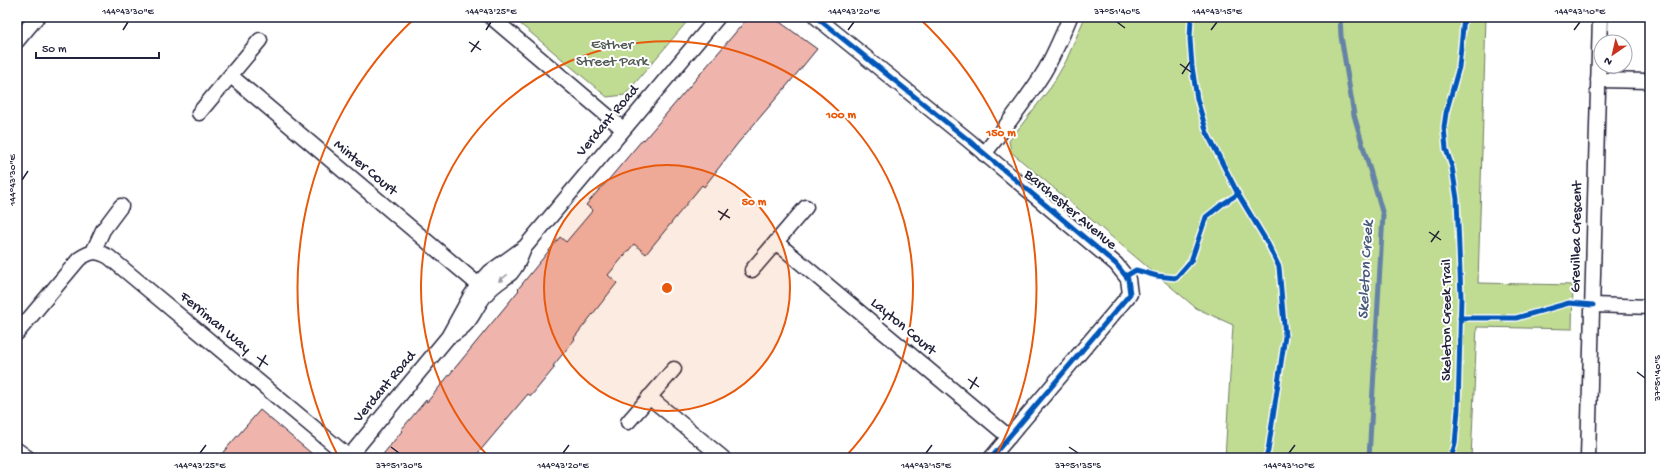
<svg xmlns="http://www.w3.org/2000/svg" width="1667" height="475" font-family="'Gochi Hand',sans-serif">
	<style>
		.green { fill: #c0db92; stroke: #717e66 }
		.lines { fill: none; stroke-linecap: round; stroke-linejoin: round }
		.stream { stroke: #6583a6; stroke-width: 5 }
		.building { fill: #efb4ab; stroke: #22223b }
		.street-casing { stroke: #22223b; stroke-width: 17 }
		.street { stroke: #fff; stroke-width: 14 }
		.cycleway-casing { stroke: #fff; stroke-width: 8 }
		.cycleway { stroke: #0057b8; stroke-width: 5 }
		.oneway { fill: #9c9ca7 }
		.ticks { fill: none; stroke: #22223b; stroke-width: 1.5 }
		.ring { fill: none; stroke: #e8590c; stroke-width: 2 }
		.labels { text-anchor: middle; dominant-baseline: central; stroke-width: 4; stroke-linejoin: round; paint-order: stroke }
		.park-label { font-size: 15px; fill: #515a55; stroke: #fff }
		.street-label { font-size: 15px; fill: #22223b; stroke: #fff }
		.water-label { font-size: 16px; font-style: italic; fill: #495b7a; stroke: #fff }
		.centre { fill: #e8590c; stroke: #fff; stroke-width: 2 }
		.ring-label { font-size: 12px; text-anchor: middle; font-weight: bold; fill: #e8590c; stroke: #fff; stroke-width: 4; stroke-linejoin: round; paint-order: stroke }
		.neatline { fill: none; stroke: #22223b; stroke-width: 1.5 }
		.ticks-label { font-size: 10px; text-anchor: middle; fill: #22223b }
	</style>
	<rect width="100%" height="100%" fill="#fff"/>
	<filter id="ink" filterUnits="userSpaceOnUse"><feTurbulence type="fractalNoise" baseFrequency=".025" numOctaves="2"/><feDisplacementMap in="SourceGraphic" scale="8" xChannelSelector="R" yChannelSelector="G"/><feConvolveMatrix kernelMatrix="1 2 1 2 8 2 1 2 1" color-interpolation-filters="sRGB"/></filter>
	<g filter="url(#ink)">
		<g class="green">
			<path d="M 512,17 L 691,17 L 625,95 L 607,97 Z"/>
			<path d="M 1085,17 L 1486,17 L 1478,283 L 1573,285 L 1572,329 L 1477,327 L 1471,458 L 1225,458 L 1233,325 L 1196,308 L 1011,152 L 1009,141 L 1051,87 L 1066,61 Z"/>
		</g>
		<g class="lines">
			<path class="stream" d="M 1340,17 L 1341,36 L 1354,115 L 1383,215 L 1369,458"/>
		</g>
		<g class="building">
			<path d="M 752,17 L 773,17 L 817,49 L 785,88 L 738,143 L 704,187 L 702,185 L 646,254 L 634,244 L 608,275 L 617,283 L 574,338 L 575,339 L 553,366 L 555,367 L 531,396 L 528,394 L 474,458 L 380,458 L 402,431 L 401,430 L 426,400 L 427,402 L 519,290 L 518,289 L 560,237 L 566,242 L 593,210 L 586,205 L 603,185 L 604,185 L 643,139 L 644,140 L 746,20 Z"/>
			<path d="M 260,410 L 317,458 L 218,458 Z"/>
		</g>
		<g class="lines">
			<g class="street-casing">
				<g id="street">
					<path d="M 491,17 L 623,129"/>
					<path d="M 816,17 L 967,139 L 1116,264 L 1128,279 L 1130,294 L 991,458"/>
					<path d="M 17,41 L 37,17"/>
					<path d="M 231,76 L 487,292"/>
					<path d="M 1598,80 L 1650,81"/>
					<path d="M 199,113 L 260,40"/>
					<path d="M 984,154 C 1005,127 1026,101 1044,72 C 1054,55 1062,36 1070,17"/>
					<path d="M 777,243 L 1009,437"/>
					<path d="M 93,252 L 103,230 L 121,206"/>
					<path d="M 752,270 L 806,207"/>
					<path d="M 1593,305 L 1650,307"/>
					<path d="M 17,333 L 79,259 C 91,251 96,250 109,257 L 349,457"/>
					<path d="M 452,335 C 475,321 472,310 487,293 C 493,285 503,280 511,273 C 516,267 520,259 523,251"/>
					<path d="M 649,397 L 723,458"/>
					<path d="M 628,422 L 674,369"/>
					<path d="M 17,450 L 28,458"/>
					<path d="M 348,458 L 448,337 L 470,297 L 478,285 L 490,272 L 525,247 L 718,17"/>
					<path d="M 1588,458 L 1600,17"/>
				</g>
			</g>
			<use href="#street" class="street"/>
			<g class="cycleway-casing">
				<g id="cycleway">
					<path d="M 816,17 L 967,139 L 1116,264 L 1128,279 L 1130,294 L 991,458"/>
					<path d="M 1191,17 L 1190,39 L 1192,66 L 1197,99 L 1207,133 L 1238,194 L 1267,242 L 1279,267 L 1285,336 L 1268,451 L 1265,458"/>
					<path d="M 1126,276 L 1136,270 L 1157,276 L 1176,278 L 1191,261 L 1206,217 L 1221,205 L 1238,194"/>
					<path d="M 1460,318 L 1516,318 L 1569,303 L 1593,305"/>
					<path d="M 1451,458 L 1455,444 L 1458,409 L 1461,297 L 1457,199 L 1452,167 L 1446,149 L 1444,127 L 1446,113 L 1459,67 L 1464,17"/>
				</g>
			</g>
			<use href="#cycleway" class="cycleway"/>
		</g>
		<defs><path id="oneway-solid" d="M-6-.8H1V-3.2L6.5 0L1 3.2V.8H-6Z"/></defs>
		<use class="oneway" href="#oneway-solid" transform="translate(503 278) rotate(142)"/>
	</g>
	<path class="ticks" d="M 1117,22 L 1125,28M 123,30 L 128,22M 486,30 L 491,22M 848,30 L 854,22M 1211,30 L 1217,22M 1574,30 L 1580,22M 469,42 L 481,50M 471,52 L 479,41M 1180,64 L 1191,72M 1182,74 L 1190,62M 22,180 L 28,171M 718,211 L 730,218M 720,220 L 728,209M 1429,232 L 1441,240M 1431,242 L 1439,231M 257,357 L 268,365M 259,367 L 266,355M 1637,372 L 1645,378M 968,379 L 979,387M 970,389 L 977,377M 391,447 L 399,453M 1069,447 L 1078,453M 200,453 L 206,445M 563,453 L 569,445M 926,453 L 932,445M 1289,453 L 1295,445"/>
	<circle cx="667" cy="288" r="123" fill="#e8590c" fill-opacity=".12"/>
	<g class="ring">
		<circle cx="667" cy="288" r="123"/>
		<path d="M489 457A246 246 0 1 1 845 457"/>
		<path d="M338 456A369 369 0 0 1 415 18M919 18A369 369 0 0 1 996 456"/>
	</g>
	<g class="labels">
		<g class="park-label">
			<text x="612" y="45">Esther<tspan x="612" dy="17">Street Park</tspan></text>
		</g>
		<g class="street-label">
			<text transform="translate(608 121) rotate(-50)">Verdant Road</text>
			<text transform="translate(365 168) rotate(40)">Minter Court</text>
			<text transform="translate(1070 210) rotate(40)">Barchester Avenue</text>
			<text transform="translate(1577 237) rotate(-89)">Grevillea Crescent</text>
			<text transform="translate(1447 320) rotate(-90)">Skeleton Creek Trail</text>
			<text transform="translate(215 323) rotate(40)">Ferriman Way</text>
			<text transform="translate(903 327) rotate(40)">Layton Court</text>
			<text transform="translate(385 387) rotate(-50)">Verdant Road</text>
		</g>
		<g class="water-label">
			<text transform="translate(1367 270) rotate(-87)">Skeleton Creek</text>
		</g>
	</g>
	<circle cx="667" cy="288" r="6" class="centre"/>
	<g class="ring-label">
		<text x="841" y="118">100 m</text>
		<text x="1001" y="136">150 m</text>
		<text x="754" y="205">50 m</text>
	</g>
	<rect width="1667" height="475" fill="none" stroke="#fff" stroke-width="44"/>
	<g transform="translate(1613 54) rotate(214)"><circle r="19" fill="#ffffff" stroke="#a7a7b1"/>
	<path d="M0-3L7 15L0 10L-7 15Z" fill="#c8321e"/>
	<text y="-6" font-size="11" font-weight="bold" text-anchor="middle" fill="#22223b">N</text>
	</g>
	<path d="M36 52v6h123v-6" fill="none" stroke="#22223b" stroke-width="2"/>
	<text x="42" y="52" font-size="12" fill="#22223b" stroke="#ffffff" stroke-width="3" paint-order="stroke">50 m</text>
	<rect x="22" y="22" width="1623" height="431" class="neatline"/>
	<g class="ticks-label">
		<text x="128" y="14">144°43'30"E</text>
		<text x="491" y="14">144°43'25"E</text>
		<text x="854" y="14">144°43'20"E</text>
		<text x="1117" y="14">37°51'40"S</text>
		<text x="1217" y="14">144°43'15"E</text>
		<text x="1580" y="14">144°43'10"E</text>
		<text transform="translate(11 180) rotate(-90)" y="4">144°43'30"E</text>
		<text transform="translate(1656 378) rotate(-90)" y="4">37°51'40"S</text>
		<text x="200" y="468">144°43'25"E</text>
		<text x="399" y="468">37°51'30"S</text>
		<text x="563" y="468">144°43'20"E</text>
		<text x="926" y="468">144°43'15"E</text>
		<text x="1078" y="468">37°51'35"S</text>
		<text x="1289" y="468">144°43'10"E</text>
	</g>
</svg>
